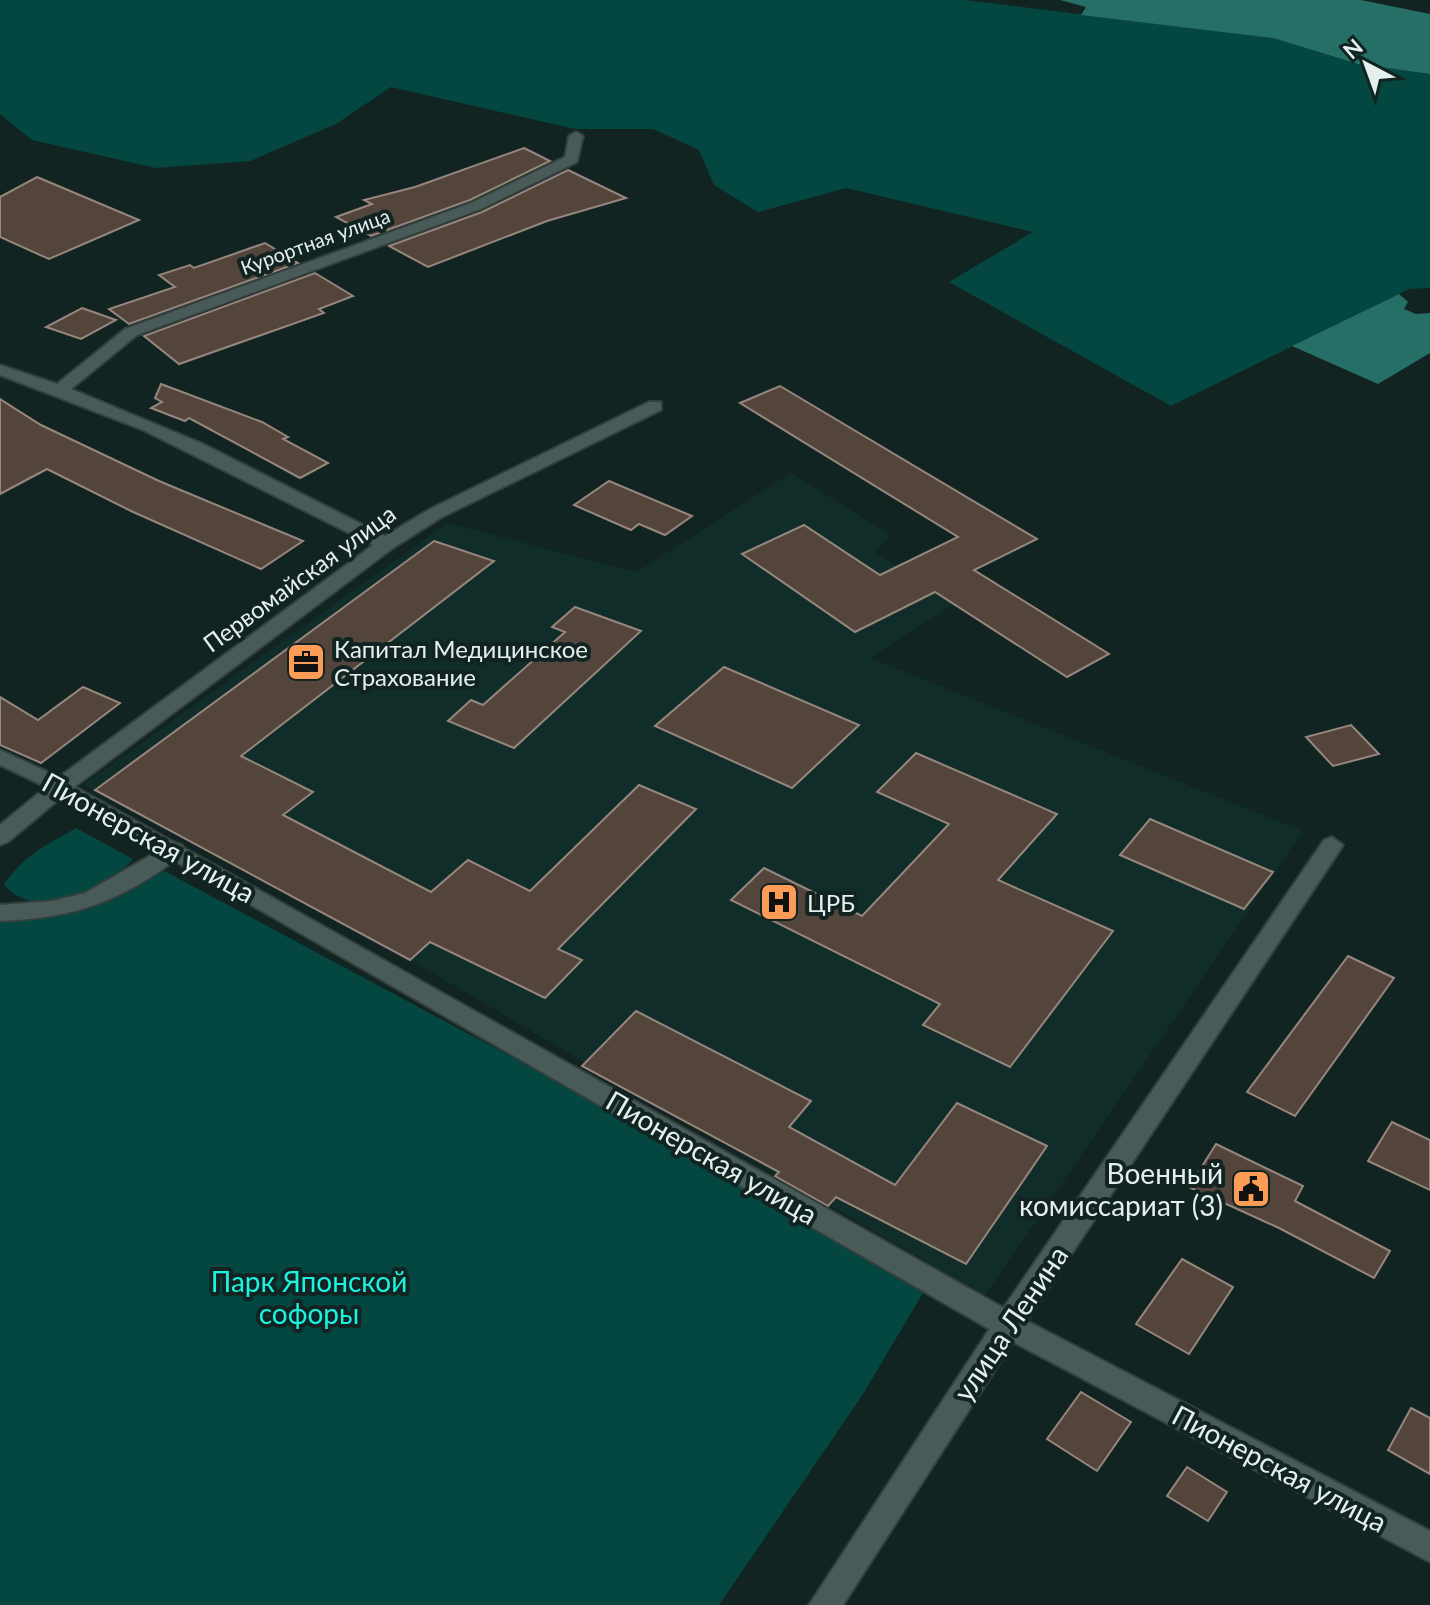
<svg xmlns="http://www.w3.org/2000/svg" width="1430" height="1605" font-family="Lato,sans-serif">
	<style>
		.built { fill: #112d29 }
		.green { fill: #044741 }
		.water { fill: #266f67 }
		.building { fill: #53453c; stroke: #96867d; stroke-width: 2 }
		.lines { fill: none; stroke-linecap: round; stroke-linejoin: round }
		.pedestrian-casing { stroke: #333f3d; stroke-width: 4 }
		.minor-casing { stroke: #333f3d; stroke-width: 4 }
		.pedestrian { fill: #485b58; fill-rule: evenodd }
		.minor { fill: #485b58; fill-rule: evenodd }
		.labels { text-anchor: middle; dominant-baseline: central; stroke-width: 8; stroke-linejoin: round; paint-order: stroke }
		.far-street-label { font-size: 20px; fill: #e5efee; stroke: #122422 }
		.street-label { font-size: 24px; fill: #e5efee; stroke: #122422 }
		.poi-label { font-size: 24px; fill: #e5efee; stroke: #122422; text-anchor: start }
		.near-street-label { font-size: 28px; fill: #e5efee; stroke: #122422 }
		.near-poi-label { font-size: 28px; fill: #e5efee; stroke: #122422; text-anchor: end }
		.near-park-label { font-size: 28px; fill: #1bf3e1; stroke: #122422 }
	</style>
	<rect width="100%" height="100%" fill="#122422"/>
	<path class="built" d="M 791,473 L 891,535 L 875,552 L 956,603 L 870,658 L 1303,831 L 985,1296 L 410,960 L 83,785 L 447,523 L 637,572 Z"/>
	<g class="green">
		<path d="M 0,0 L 965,0 L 1273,38 L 1358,64 L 1430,74 L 1430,288 L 1409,289 L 1171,406 L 949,282 L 1033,232 L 846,188 L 758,212 L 714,185 L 699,150 L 653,129 L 575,129 L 391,87 L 336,124 L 250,161 L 156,168 L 32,140 L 0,114 Z"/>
		<path d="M 76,828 L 133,859 C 105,890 39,924 4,885 C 21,857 48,844 76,828 Z"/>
		<path d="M 155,866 L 930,1281 L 863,1394 L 719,1605 L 0,1605 L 0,913 L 62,911 Z"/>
	</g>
	<g class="water">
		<path d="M 1060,0 L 1361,0 L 1430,14 L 1430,74 L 1358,64 L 1273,38 L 1081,15 L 1086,7 Z"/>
		<path d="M 1399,294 L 1408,302 L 1404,309 L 1416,314 L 1430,313 L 1430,353 L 1378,384 L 1292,346 Z"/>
	</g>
	<g class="building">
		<path d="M 524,148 L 550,161 L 470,200 L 371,236 L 336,217 L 372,204 L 364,200 L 415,187 Z"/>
		<path d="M 568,170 L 626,198 L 547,221 L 428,267 L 389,246 L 482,212 Z"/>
		<path d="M 37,177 L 139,220 L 49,259 L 0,237 L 0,197 Z"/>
		<path d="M 265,243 L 298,263 L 129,324 L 109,309 L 175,287 L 159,275 L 190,265 L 194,268 Z"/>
		<path d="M 315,273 L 353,296 L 319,309 L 324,313 L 179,364 L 144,336 Z"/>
		<path d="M 82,308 L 116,320 L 81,339 L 46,327 Z"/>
		<path d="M 161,384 L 262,422 L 288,437 L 283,439 L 328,463 L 300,478 L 189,418 L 185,421 L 151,408 L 162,402 L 155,398 Z"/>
		<path d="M 780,386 L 1037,539 L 974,570 L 1109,654 L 1067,677 L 935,592 L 855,632 L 742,554 L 804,525 L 880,575 L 958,537 L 740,403 Z"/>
		<path d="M 0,399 L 41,425 L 159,481 L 303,541 L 261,569 L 131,511 L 47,469 L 0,494 Z"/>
		<path d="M 609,481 L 692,516 L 665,535 L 639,524 L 631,530 L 574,505 Z"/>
		<path d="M 434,541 L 494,561 L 241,756 L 313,792 L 283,815 L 431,892 L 468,860 L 530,891 L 639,785 L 696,809 L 558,949 L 582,960 L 545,998 L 430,942 L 410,960 L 95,790 Z"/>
		<path d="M 575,607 L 641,631 L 514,748 L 448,721 L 471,700 L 483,705 L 565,632 L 552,627 Z"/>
		<path d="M 724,667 L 859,725 L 792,788 L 655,726 Z"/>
		<path d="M 83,687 L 120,703 L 41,763 L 0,745 L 0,697 L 38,720 Z"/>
		<path d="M 1351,725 L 1379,754 L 1333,766 L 1306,737 Z"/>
		<path d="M 916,753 L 1057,814 L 998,880 L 1113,931 L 1010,1067 L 923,1025 L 940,1004 L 731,900 L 764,868 L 862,916 L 949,824 L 877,792 Z"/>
		<path d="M 1150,819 L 1273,872 L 1244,909 L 1120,855 Z"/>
		<path d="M 1348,956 L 1394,978 L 1295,1116 L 1247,1092 Z"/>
		<path d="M 636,1011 L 811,1101 L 789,1127 L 895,1185 L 957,1103 L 1047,1146 L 966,1264 L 836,1197 L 828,1206 L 775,1176 L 779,1172 L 582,1066 Z"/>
		<path d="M 1392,1122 L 1430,1140 L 1430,1190 L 1368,1161 Z"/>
		<path d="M 1216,1144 L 1303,1186 L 1295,1201 L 1390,1251 L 1374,1278 L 1279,1228 L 1189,1187 Z"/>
		<path d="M 1182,1259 L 1233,1287 L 1189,1354 L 1136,1324 Z"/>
		<path d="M 1081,1392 L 1131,1422 L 1097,1471 L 1047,1439 Z"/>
		<path d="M 1411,1408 L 1430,1418 L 1430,1474 L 1388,1450 Z"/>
		<path d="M 1187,1467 L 1227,1492 L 1208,1521 L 1167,1496 Z"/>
	</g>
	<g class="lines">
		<g class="pedestrian-casing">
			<path id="pedestrian" d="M 61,779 L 1018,1316 L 1022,1325 L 1018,1334 L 1008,1337 L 998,1334 L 53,791 L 50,786 Z"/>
		</g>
		<g class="minor-casing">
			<g id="minor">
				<path d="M 576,132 L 583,136 L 577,162 L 481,209 L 137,335 L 71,389 L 203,444 L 385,536 L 430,509 L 649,402 L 661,402 L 661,410 L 442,517 L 393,548 L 69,791 L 8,842 L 0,845 L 0,825 L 46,787 L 0,765 L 0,750 L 59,777 L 373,545 L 143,430 L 0,375 L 0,365 L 57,384 L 125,329 L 471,203 L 565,157 L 569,136 Z"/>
				<path d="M 1332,837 L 1343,845 L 1340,850 L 1027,1321 L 1430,1531 L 1430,1562 L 1013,1342 L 843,1605 L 809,1605 L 998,1316 L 1324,840 Z"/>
				<path d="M 174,842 L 182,845 L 185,850 L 182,855 C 122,901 76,918 0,921 L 0,905 L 52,901 L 85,893 Z"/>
			</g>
		</g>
		<use href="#pedestrian" class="pedestrian"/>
		<use href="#minor" class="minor"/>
	</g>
	<defs>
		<g id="office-square" transform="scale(2)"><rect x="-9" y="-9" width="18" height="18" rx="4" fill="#fd9c56" stroke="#122422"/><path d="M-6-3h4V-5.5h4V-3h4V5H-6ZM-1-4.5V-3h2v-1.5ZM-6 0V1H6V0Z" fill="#111"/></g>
		<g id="hospital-square" transform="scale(2)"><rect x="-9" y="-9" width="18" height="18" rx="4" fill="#fd9c56" stroke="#122422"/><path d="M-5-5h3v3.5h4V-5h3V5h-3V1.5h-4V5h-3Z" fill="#111"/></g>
		<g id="civic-square" transform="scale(2)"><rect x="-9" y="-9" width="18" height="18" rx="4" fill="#fd9c56" stroke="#122422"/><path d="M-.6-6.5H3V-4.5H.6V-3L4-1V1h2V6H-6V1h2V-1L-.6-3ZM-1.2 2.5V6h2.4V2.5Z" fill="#111"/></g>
	</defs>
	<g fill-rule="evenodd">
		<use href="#office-square" x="306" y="662"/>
		<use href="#hospital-square" x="779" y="902"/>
		<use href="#civic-square" x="1251" y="1189"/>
	</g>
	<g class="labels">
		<g class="far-street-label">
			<text transform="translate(315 241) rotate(-20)">Курортная улица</text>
		</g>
		<g class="street-label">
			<text transform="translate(299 578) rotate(-36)">Первомайская улица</text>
		</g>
		<g class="poi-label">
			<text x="334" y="648">Капитал Медицинское<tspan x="334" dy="28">Страхование</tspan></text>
			<text x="807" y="902">ЦРБ</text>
		</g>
		<g class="near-street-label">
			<text transform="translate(149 837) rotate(29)">Пионерская улица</text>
			<text transform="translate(712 1157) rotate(30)">Пионерская улица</text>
			<text transform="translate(1010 1323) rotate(-56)">улица Ленина</text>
			<text transform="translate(1280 1468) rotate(28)">Пионерская улица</text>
		</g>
		<g class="near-poi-label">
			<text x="1223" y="1173">Военный<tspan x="1223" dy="32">комиссариат (3)</tspan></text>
		</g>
		<g class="near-park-label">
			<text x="309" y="1281">Парк Японской<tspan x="309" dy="32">софоры</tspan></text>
		</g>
	</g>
	<g transform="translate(1366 64) rotate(319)" stroke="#122422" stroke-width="6" paint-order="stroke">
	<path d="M0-6L14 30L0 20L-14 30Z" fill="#e5efee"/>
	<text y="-12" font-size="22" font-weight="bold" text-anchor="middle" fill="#e5efee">N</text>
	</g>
</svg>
